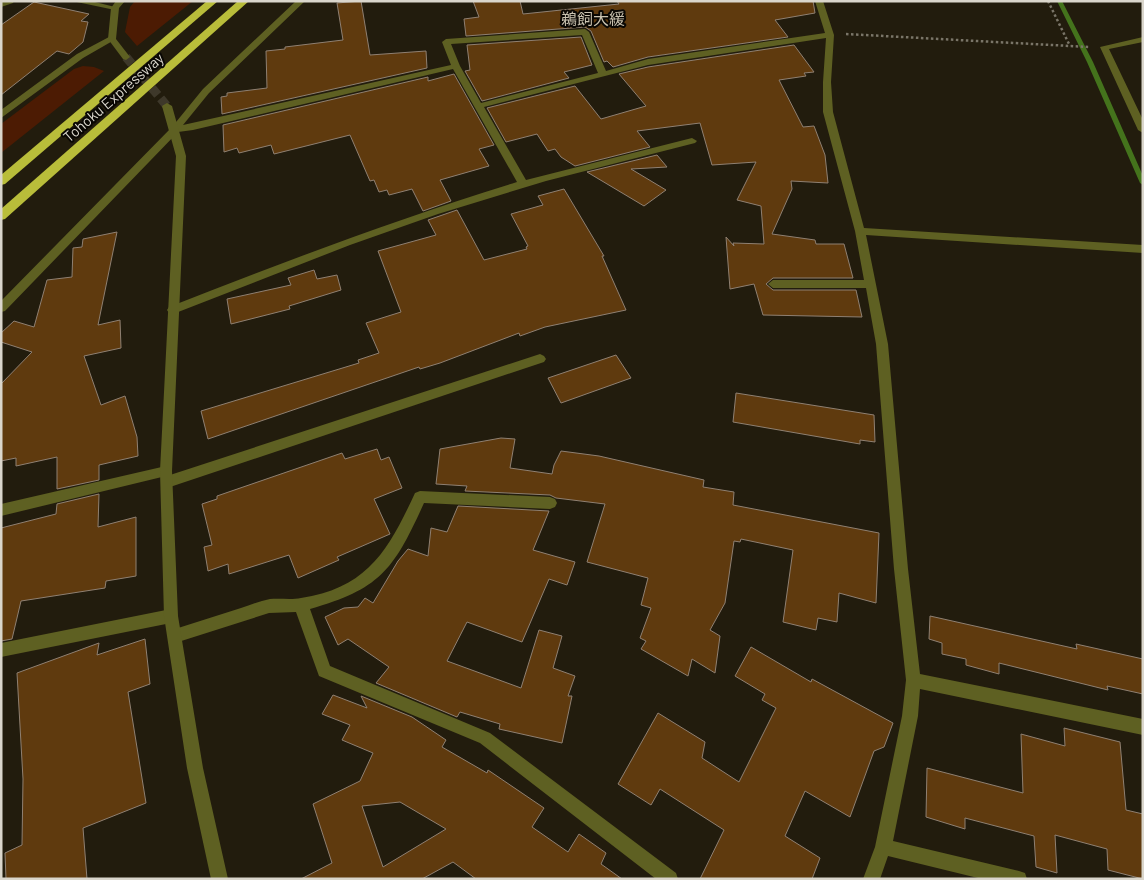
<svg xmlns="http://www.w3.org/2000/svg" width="1144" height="880" font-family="Barlow,'Noto Sans JP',sans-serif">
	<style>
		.green { fill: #4c1b03 }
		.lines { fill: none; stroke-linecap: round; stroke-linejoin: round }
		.stream { fill: #44731c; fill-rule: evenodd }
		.building { fill: #5f3a0e; stroke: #8f8072; fill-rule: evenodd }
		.tertiary-tunnel { stroke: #3e382a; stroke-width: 9; stroke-dasharray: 9 4.5; stroke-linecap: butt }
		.path { stroke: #7a7568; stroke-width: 2.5; stroke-dasharray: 2.5 2.5; stroke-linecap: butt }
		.minor { fill: #5e6022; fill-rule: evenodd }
		.tertiary { fill: #5e6022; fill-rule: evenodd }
		.motorway { fill: #b9bd3a; fill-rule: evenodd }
		.labels { text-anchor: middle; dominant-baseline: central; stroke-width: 4; stroke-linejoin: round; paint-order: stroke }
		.far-street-label { font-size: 15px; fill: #dad6cc; stroke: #090703 }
		.far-quarter-label { font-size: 16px; fill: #cac3b0; stroke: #090703 }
	</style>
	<rect width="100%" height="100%" fill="#221c0d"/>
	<g class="green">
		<path d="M 135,1 L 193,1 L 137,46 L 125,32 L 130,7 Z"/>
		<path d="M 83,66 L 94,67 L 104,71 L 1,153 L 1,124 L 74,69 Z"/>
	</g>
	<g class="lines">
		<path class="stream" d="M 1057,1 L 1062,1 L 1093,62 L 1143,176 L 1143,185 L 1140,183 L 1087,62 Z"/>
	</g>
	<g class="building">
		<path d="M 361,1 L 370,55 L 426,51 L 427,68 L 222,114 L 221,97 L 227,96 L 227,93 L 267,88 L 266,51 L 285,49 L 285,47 L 343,40 L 337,3 Z"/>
		<path d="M 473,1 L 520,1 L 523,14 L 619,4 L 617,1 L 813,1 L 815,13 L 775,20 L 788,37 L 648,57 L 613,67 L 607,61 L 604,62 L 591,31 L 585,27 L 466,36 L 464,19 L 479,17 Z"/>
		<path d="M 34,2 L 89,14 L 81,21 L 88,22 L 83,42 L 69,54 L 57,51 L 1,95 L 1,25 Z"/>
		<path d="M 581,37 L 592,65 L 564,72 L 569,78 L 482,101 L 465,71 L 470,70 L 467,45 Z"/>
		<path d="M 794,45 L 814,72 L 804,73 L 806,76 L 779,80 L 803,127 L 814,126 L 825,155 L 828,183 L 791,181 L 792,189 L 772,234 L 815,240 L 816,244 L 844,244 L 853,278 L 773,278 L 766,284 L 773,290 L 856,290 L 862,317 L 763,315 L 754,284 L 730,289 L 726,237 L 734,246 L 733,243 L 764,244 L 761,206 L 737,200 L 756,162 L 712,165 L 700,123 L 637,131 L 650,147 L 575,166 L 561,157 L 555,149 L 548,151 L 537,134 L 506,142 L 487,108 L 575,86 L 601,119 L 646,106 L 619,74 L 648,67 Z"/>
		<path d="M 454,74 L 494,145 L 479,149 L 489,166 L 440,180 L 451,201 L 423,211 L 412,189 L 389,195 L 387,190 L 379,192 L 374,180 L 370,181 L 350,135 L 274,154 L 271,145 L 239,153 L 237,148 L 224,152 L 223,125 L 428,77 L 428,81 Z"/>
		<path d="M 657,155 L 667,167 L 631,169 L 666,190 L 644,206 L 587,172 Z"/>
		<path d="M 564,189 L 604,256 L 602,256 L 626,310 L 545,327 L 520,336 L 519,333 L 440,363 L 420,369 L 419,367 L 208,439 L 201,411 L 359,363 L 358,360 L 379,353 L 366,323 L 401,312 L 378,251 L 436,235 L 428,220 L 457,210 L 484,260 L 527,249 L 526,247 L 528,246 L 511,214 L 543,205 L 538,196 Z"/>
		<path d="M 117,232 L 98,325 L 120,320 L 121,348 L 84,356 L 101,405 L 125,396 L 137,437 L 138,456 L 99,465 L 99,480 L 57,489 L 57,457 L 16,466 L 16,458 L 1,461 L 1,384 L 32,352 L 1,342 L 1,333 L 14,321 L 34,327 L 47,280 L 72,277 L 73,248 L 82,247 L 83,239 Z"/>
		<path d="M 314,270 L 317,279 L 337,275 L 341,290 L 289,306 L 290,309 L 231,324 L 227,299 L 291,285 L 288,278 Z"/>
		<path d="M 616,355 L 631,378 L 561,403 L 548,378 Z"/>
		<path d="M 736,393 L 874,415 L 875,442 L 860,440 L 860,444 L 733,422 Z"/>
		<path d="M 501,438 L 515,439 L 510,468 L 552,474 L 554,465 L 561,451 L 599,456 L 704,480 L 703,487 L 734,492 L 733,505 L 879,533 L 876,603 L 839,593 L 837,622 L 818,618 L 816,630 L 783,622 L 793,550 L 741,539 L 740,542 L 734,541 L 725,603 L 710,630 L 720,636 L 715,673 L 692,659 L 688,676 L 641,649 L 646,641 L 640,638 L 651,608 L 641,605 L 648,578 L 587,562 L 605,504 L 556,498 L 550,495 L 465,491 L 467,486 L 436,484 L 440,449 Z"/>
		<path d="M 377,449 L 381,460 L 389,457 L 402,488 L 374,499 L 390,534 L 337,557 L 339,560 L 298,578 L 289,555 L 229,574 L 228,564 L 208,571 L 204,547 L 212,545 L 202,504 L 217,499 L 217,496 L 342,453 L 345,459 Z"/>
		<path d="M 99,494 L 98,527 L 136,517 L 136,576 L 106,581 L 105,588 L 21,601 L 12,639 L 1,641 L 1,528 L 56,514 L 57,504 Z"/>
		<path d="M 458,506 L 549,511 L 533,550 L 575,562 L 567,585 L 549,579 L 522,642 L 467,622 L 447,661 L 521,688 L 539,630 L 562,636 L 553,668 L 575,676 L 568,696 L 572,696 L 562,743 L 499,729 L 500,724 L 460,712 L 457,717 L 376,683 L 389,667 L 348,639 L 338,645 L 325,617 L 344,608 L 358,607 L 365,598 L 373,603 L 398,561 L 408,549 L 428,556 L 431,528 L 447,532 Z"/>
		<path d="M 930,616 L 1077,649 L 1076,644 L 1143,659 L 1143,694 L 1107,686 L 1108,690 L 999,663 L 999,674 L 966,665 L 966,659 L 942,654 L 942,643 L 929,639 Z"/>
		<path d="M 145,639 L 150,684 L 128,692 L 146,803 L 83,828 L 87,879 L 6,879 L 5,853 L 22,845 L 23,779 L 17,673 L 99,643 L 97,655 Z"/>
		<path d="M 751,647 L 811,682 L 812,679 L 893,723 L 884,747 L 874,751 L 850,817 L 805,791 L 785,836 L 820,858 L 812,879 L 700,879 L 724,830 L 660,789 L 651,805 L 618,784 L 658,713 L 705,742 L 702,758 L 739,782 L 776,708 L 762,700 L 765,694 L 735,676 Z"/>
		<path d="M 333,695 L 367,708 L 361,696 L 412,717 L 446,740 L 442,747 L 487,773 L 488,770 L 544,808 L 532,827 L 568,852 L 579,834 L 606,853 L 601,864 L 622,879 L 476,879 L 453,862 L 422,879 L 301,879 L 332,863 L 313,804 L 360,781 L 373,753 L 342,740 L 350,725 L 322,714 ZM 400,802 L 446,829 L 383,867 L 362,806 Z"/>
		<path d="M 1064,728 L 1120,742 L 1126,810 L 1143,814 L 1143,879 L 1108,870 L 1107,849 L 1055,835 L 1057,873 L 1036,867 L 1034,836 L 965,818 L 965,829 L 926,817 L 927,768 L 1023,793 L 1021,734 L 1065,746 Z"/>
	</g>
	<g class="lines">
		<path class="tertiary-tunnel" d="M 126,57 L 167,106"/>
		<g class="path">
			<path d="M 1048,1 L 1070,46"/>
			<path d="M 846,34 L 1089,47"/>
		</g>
		<g class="minor">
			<path d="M 14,1 L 13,3 L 1,7 L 1,2 Z"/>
			<path d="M 72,1 L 91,1 L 119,8 L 115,10 Z"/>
			<path d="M 296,1 L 305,1 L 209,93 L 183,125 L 451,65 L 442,42 L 446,39 L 585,29 L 589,32 L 606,71 L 648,59 L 825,33 L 815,1 L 823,1 L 834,35 L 831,82 L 833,112 L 864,228 L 1143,245 L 1143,253 L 866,235 L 888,344 L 908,569 L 920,674 L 1143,719 L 1143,735 L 920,689 L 918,716 L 893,841 L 1019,871 L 1025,873 L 1027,879 L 982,879 L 888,856 L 880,879 L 863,879 L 875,847 L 902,716 L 906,680 L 894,569 L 876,344 L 866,288 L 773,288 L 768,284 L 773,280 L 864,280 L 855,231 L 823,112 L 823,82 L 826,38 L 648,65 L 484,107 L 526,180 L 692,138 L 697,141 L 695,143 L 546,181 L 438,214 L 350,245 L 173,314 L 169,313 L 167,310 L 169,307 C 284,262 399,218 517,182 L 453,69 L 193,130 L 178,132 L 5,311 L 1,312 L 1,301 L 172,127 L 203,89 ZM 582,35 L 598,73 L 481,103 L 460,66 L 451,44 Z"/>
			<path d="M 109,37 L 116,39 L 83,58 L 1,118 L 1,110 L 77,54 Z"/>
			<path d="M 1143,37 L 1143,42 L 1109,49 L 1143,120 L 1143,133 L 1138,130 L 1100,47 Z"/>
			<path d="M 540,354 L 544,356 L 546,359 L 544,362 L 167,488 L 162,486 L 161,482 L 162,478 L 167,476 Z"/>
			<path d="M 166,466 L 171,467 L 172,471 L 171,475 L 166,476 L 1,516 L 1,504 Z"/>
			<path d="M 420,491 L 550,497 L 555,499 L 557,503 L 555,507 L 550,509 L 424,503 C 394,569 381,589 310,609 L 330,666 L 490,733 L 676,873 L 678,879 L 656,879 L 480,743 L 319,676 L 296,612 L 269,613 L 175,643 L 170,641 L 168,636 L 170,631 L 175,629 C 197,622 219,615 241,608 C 250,605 260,601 270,599 C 280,598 291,600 301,598 C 368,588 389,549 415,493 Z"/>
			<path d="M 171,609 L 176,611 L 178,616 L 176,621 L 171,623 L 1,657 L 1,643 Z"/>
		</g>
		<g class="tertiary">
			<path d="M 116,1 L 125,1 L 119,8 L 116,39 L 130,57 L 126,60 L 123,59 L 108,39 L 111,8 Z"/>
			<path d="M 167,103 L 172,106 L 186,156 L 172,471 L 178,616 L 203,768 L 228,879 L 211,879 L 187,768 L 164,616 L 160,471 L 176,156 L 162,106 Z"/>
		</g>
		<g class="motorway">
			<path d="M 207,1 L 218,1 L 5,184 L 1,185 L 1,175 Z"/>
			<path d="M 238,1 L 249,1 L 5,219 L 1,220 L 1,209 Z"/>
		</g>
	</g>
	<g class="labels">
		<g class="far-street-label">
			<text transform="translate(113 97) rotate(-41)">Tohoku Expressway</text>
		</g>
		<g class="far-quarter-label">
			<text x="593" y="18">鵜飼大緩</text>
		</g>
	</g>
	<rect width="1144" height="880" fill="none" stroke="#dad6cc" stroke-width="5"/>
</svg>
